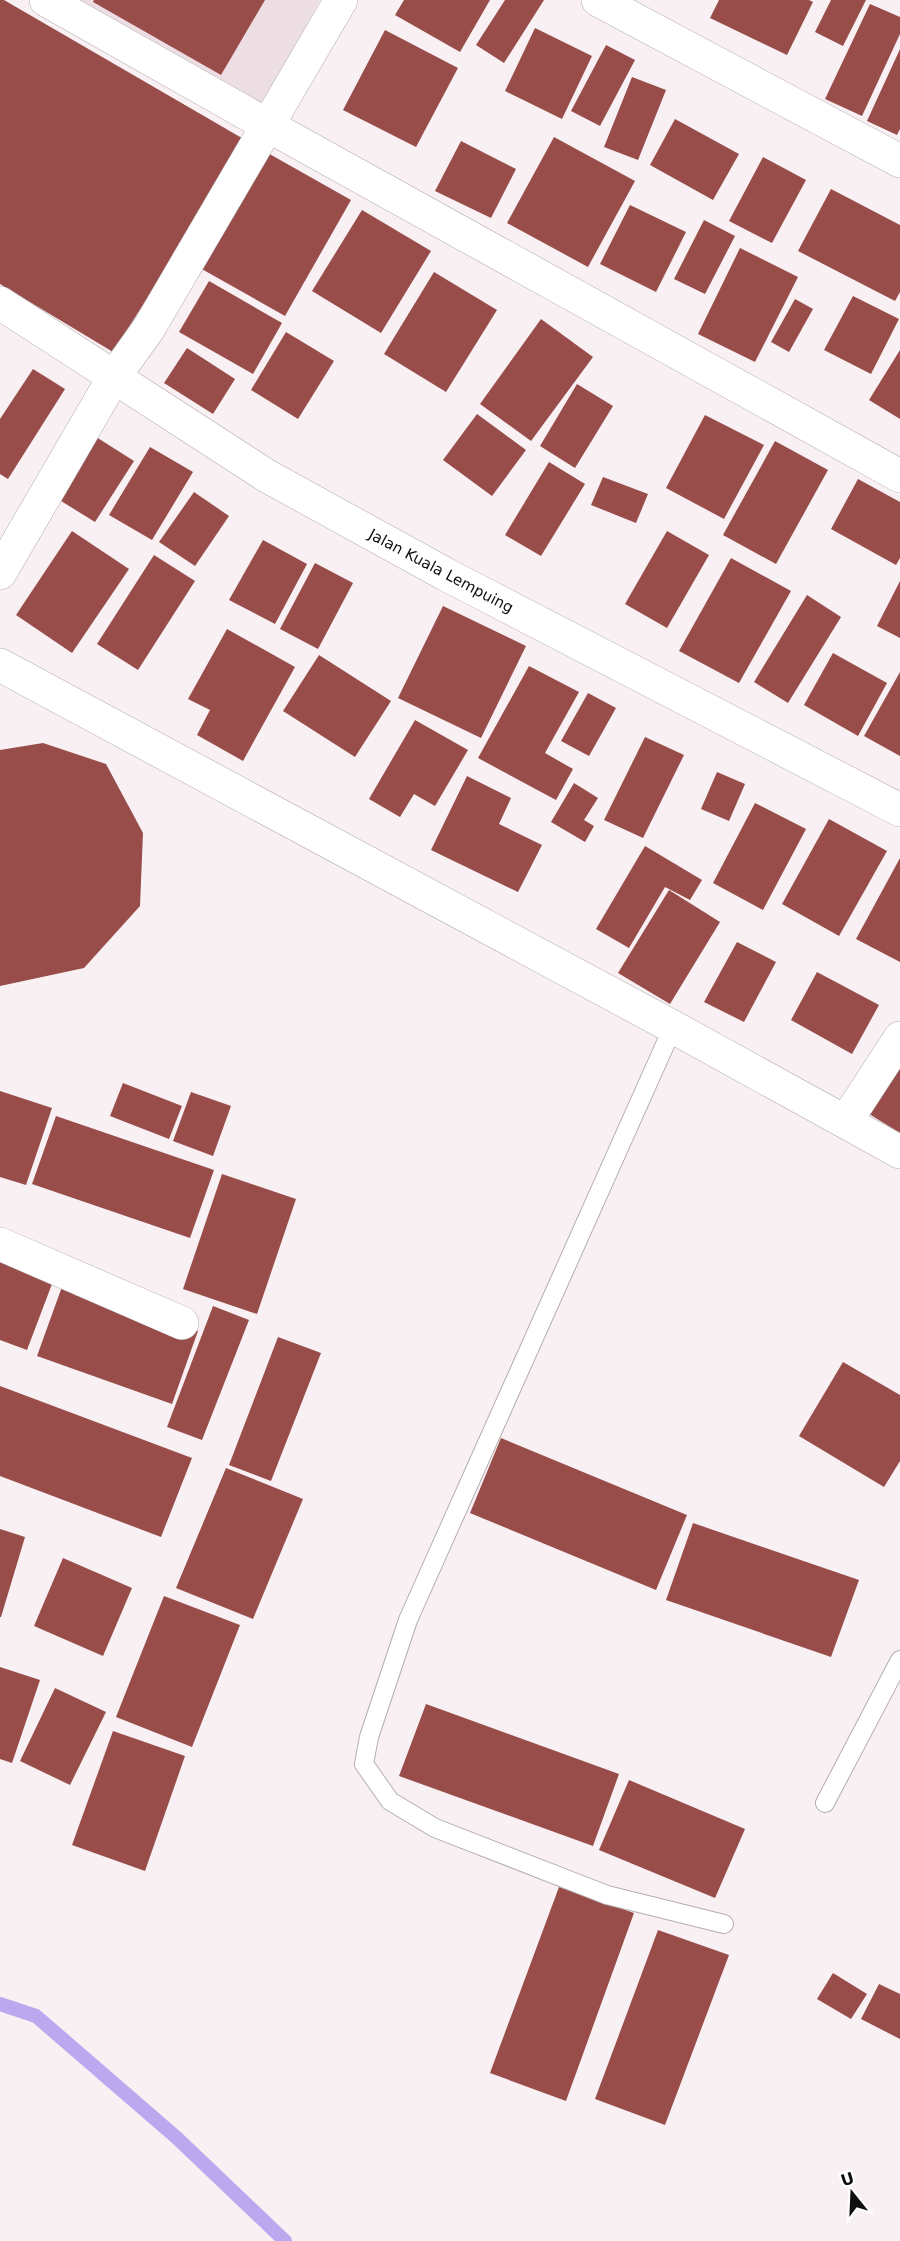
<svg xmlns="http://www.w3.org/2000/svg" width="900" height="2241" font-family="'DejaVu Sans',sans-serif">
	<style>
		.built { fill: #eddee3 }
		.lines { fill: none; stroke-linecap: round; stroke-linejoin: round }
		.stream { stroke: #bca8ef; stroke-width: 14 }
		.building { fill: #984d4a }
		.service-casing { stroke: #b5aeb0; stroke-width: 20 }
		.minor-casing { stroke: #b5aeb0; stroke-width: 34 }
		.service { stroke: #fff; stroke-width: 18 }
		.minor { stroke: #fff; stroke-width: 33 }
		.labels { text-anchor: middle; dominant-baseline: central; stroke-width: 4.5; stroke-linejoin: round; paint-order: stroke }
		.street-label { font-size: 15px; fill: #100e0f; stroke: #fff }
	</style>
	<rect width="100%" height="100%" fill="#f8f0f3"/>
	<path class="built" d="M 78,0 L 320,0 L 264,105 Z"/>
	<g class="lines">
		<path class="stream" d="M 0,2004 L 36,2016 L 177,2138 L 285,2241"/>
	</g>
	<g class="building">
		<path d="M 0,0 L 4,0 L 247,141 L 113,352 L 0,284 Z"/>
		<path d="M 94,0 L 265,0 L 221,75 L 93,2 Z"/>
		<path d="M 404,0 L 490,0 L 460,52 L 395,15 Z"/>
		<path d="M 505,0 L 544,0 L 504,63 L 476,45 Z"/>
		<path d="M 719,0 L 809,0 L 813,2 L 787,55 L 710,18 Z"/>
		<path d="M 831,0 L 866,0 L 843,46 L 815,32 Z"/>
		<path d="M 870,4 L 900,17 L 900,34 L 862,116 L 825,99 Z"/>
		<path d="M 535,28 L 592,56 L 562,119 L 505,91 Z"/>
		<path d="M 385,30 L 458,68 L 416,147 L 343,110 Z"/>
		<path d="M 606,45 L 635,60 L 600,126 L 571,111 Z"/>
		<path d="M 900,49 L 900,129 L 897,135 L 867,121 Z"/>
		<path d="M 632,77 L 666,90 L 638,160 L 604,147 Z"/>
		<path d="M 675,119 L 739,154 L 713,200 L 650,165 Z"/>
		<path d="M 554,137 L 635,181 L 588,267 L 507,223 Z"/>
		<path d="M 461,141 L 516,169 L 491,218 L 435,191 Z"/>
		<path d="M 266,152 L 351,200 L 285,316 L 200,268 Z"/>
		<path d="M 763,157 L 806,180 L 772,243 L 729,221 Z"/>
		<path d="M 831,189 L 900,225 L 900,292 L 895,301 L 798,251 Z"/>
		<path d="M 630,205 L 686,232 L 656,292 L 600,264 Z"/>
		<path d="M 362,210 L 431,251 L 381,333 L 312,291 Z"/>
		<path d="M 704,220 L 735,236 L 705,294 L 674,279 Z"/>
		<path d="M 740,248 L 798,277 L 755,362 L 698,334 Z"/>
		<path d="M 434,272 L 497,310 L 446,392 L 384,354 Z"/>
		<path d="M 209,281 L 282,323 L 253,374 L 179,332 Z"/>
		<path d="M 853,296 L 899,319 L 871,374 L 824,350 Z"/>
		<path d="M 795,299 L 813,309 L 789,352 L 771,342 Z"/>
		<path d="M 541,319 L 593,357 L 531,441 L 480,404 Z"/>
		<path d="M 286,332 L 334,361 L 298,419 L 251,390 Z"/>
		<path d="M 187,348 L 235,379 L 213,414 L 164,383 Z"/>
		<path d="M 900,350 L 900,419 L 869,400 Z"/>
		<path d="M 33,369 L 65,389 L 8,479 L 0,474 L 0,419 Z"/>
		<path d="M 577,384 L 613,406 L 575,468 L 540,446 Z"/>
		<path d="M 477,414 L 526,450 L 492,496 L 443,460 Z"/>
		<path d="M 705,415 L 764,445 L 724,519 L 666,488 Z"/>
		<path d="M 93,435 L 134,461 L 95,522 L 53,496 Z"/>
		<path d="M 775,441 L 828,470 L 776,564 L 723,535 Z"/>
		<path d="M 150,447 L 193,472 L 152,540 L 109,515 Z"/>
		<path d="M 549,462 L 585,484 L 541,556 L 505,535 Z"/>
		<path d="M 603,477 L 648,494 L 636,523 L 591,505 Z"/>
		<path d="M 858,479 L 900,502 L 900,558 L 896,565 L 831,529 Z"/>
		<path d="M 194,492 L 229,516 L 195,566 L 159,542 Z"/>
		<path d="M 72,531 L 129,569 L 72,653 L 16,615 Z"/>
		<path d="M 667,531 L 709,555 L 667,628 L 625,604 Z"/>
		<path d="M 263,540 L 307,564 L 275,624 L 229,600 Z"/>
		<path d="M 154,555 L 195,581 L 138,670 L 97,644 Z"/>
		<path d="M 731,558 L 791,591 L 739,683 L 679,651 Z"/>
		<path d="M 315,563 L 353,583 L 318,649 L 280,629 Z"/>
		<path d="M 900,581 L 900,638 L 877,626 Z"/>
		<path d="M 807,595 L 841,617 L 788,703 L 754,682 Z"/>
		<path d="M 443,606 L 526,646 L 481,738 L 398,698 Z"/>
		<path d="M 227,629 L 295,667 L 243,761 L 197,735 L 210,710 L 188,699 Z"/>
		<path d="M 833,653 L 887,683 L 858,736 L 804,705 Z"/>
		<path d="M 319,655 L 391,701 L 355,757 L 283,711 Z"/>
		<path d="M 529,666 L 579,692 L 545,753 L 573,769 L 556,800 L 478,758 Z"/>
		<path d="M 900,672 L 900,756 L 864,736 Z"/>
		<path d="M 588,693 L 616,708 L 589,756 L 561,741 Z"/>
		<path d="M 415,720 L 468,750 L 435,806 L 414,794 L 400,817 L 369,799 Z"/>
		<path d="M 645,737 L 684,755 L 643,838 L 604,820 Z"/>
		<path d="M 43,743 L 106,764 L 143,833 L 140,906 L 84,968 L 0,986 L 0,750 Z"/>
		<path d="M 717,772 L 745,784 L 729,821 L 701,809 Z"/>
		<path d="M 467,776 L 511,798 L 499,824 L 542,845 L 518,892 L 431,850 Z"/>
		<path d="M 574,783 L 598,798 L 584,820 L 594,826 L 585,842 L 551,822 Z"/>
		<path d="M 755,803 L 806,829 L 763,910 L 713,883 Z"/>
		<path d="M 829,819 L 887,851 L 839,936 L 782,904 Z"/>
		<path d="M 645,846 L 702,880 L 690,900 L 665,887 L 629,948 L 596,929 Z"/>
		<path d="M 900,858 L 900,962 L 856,939 Z"/>
		<path d="M 669,890 L 720,922 L 670,1004 L 618,973 Z"/>
		<path d="M 737,942 L 776,962 L 744,1022 L 704,1002 Z"/>
		<path d="M 817,972 L 879,1005 L 852,1054 L 791,1020 Z"/>
		<path d="M 900,1058 L 900,1133 L 866,1112 Z"/>
		<path d="M 123,1083 L 182,1106 L 169,1139 L 110,1116 Z"/>
		<path d="M 0,1091 L 52,1108 L 26,1185 L 0,1177 Z"/>
		<path d="M 191,1092 L 231,1106 L 213,1156 L 173,1141 Z"/>
		<path d="M 56,1116 L 214,1170 L 190,1238 L 32,1184 Z"/>
		<path d="M 222,1174 L 296,1199 L 257,1314 L 183,1289 Z"/>
		<path d="M 0,1256 L 55,1276 L 27,1350 L 0,1340 Z"/>
		<path d="M 63,1284 L 198,1331 L 172,1404 L 37,1356 Z"/>
		<path d="M 213,1306 L 249,1320 L 202,1440 L 167,1427 Z"/>
		<path d="M 278,1337 L 321,1353 L 271,1481 L 229,1465 Z"/>
		<path d="M 843,1362 L 900,1395 L 900,1461 L 884,1487 L 799,1436 Z"/>
		<path d="M 0,1386 L 192,1458 L 161,1537 L 0,1476 Z"/>
		<path d="M 501,1438 L 687,1515 L 656,1590 L 470,1513 Z"/>
		<path d="M 226,1468 L 303,1499 L 253,1619 L 176,1588 Z"/>
		<path d="M 693,1523 L 859,1580 L 831,1657 L 666,1600 Z"/>
		<path d="M 0,1529 L 25,1537 L 1,1617 L 0,1617 Z"/>
		<path d="M 63,1558 L 132,1588 L 103,1656 L 34,1626 Z"/>
		<path d="M 164,1596 L 240,1625 L 192,1747 L 116,1717 Z"/>
		<path d="M 0,1667 L 40,1680 L 12,1763 L 0,1759 Z"/>
		<path d="M 55,1688 L 106,1712 L 70,1785 L 20,1761 Z"/>
		<path d="M 426,1704 L 619,1774 L 593,1846 L 399,1776 Z"/>
		<path d="M 113,1731 L 185,1756 L 145,1871 L 72,1845 Z"/>
		<path d="M 629,1780 L 745,1829 L 715,1898 L 599,1850 Z"/>
		<path d="M 559,1887 L 634,1913 L 566,2101 L 490,2073 Z"/>
		<path d="M 658,1930 L 729,1955 L 665,2125 L 595,2099 Z"/>
		<path d="M 833,1973 L 867,1994 L 851,2019 L 817,1999 Z"/>
		<path d="M 879,1984 L 900,1994 L 900,2039 L 861,2019 Z"/>
	</g>
	<g class="lines">
		<g class="service-casing">
			<g id="service">
				<path d="M 673,1027 L 408,1620 L 369,1737 L 364,1764 L 390,1801 L 435,1828 L 607,1895 L 724,1924"/>
				<path d="M 825,1803 L 900,1660"/>
			</g>
		</g>
		<g class="minor-casing">
			<g id="minor">
				<path d="M 46,0 L 267,125 L 900,476"/>
				<path d="M 598,0 L 900,161"/>
				<path d="M 0,303 L 267,476 L 447,575 L 900,810"/>
				<path d="M 0,573 L 114,377 L 149,328 L 341,0"/>
				<path d="M 0,665 L 673,1027 L 900,1152"/>
				<path d="M 846,1121 L 900,1038"/>
				<path d="M 0,1244 L 182,1323"/>
			</g>
		</g>
		<use href="#service" class="service"/>
		<use href="#minor" class="minor"/>
	</g>
	<g class="labels">
		<g class="street-label">
			<text transform="translate(441 571) rotate(28)">Jalan Kuala Lempuing</text>
		</g>
	</g>
	<g transform="translate(852 2193) rotate(342)" stroke="#ffffff" stroke-width="4.5" paint-order="stroke">
	<path d="M0-4.5L10 22L0 15L-10 22Z" fill="#100e0f"/>
	<text y="-9" font-size="16" font-weight="bold" text-anchor="middle" fill="#100e0f">U</text>
	</g>
</svg>
